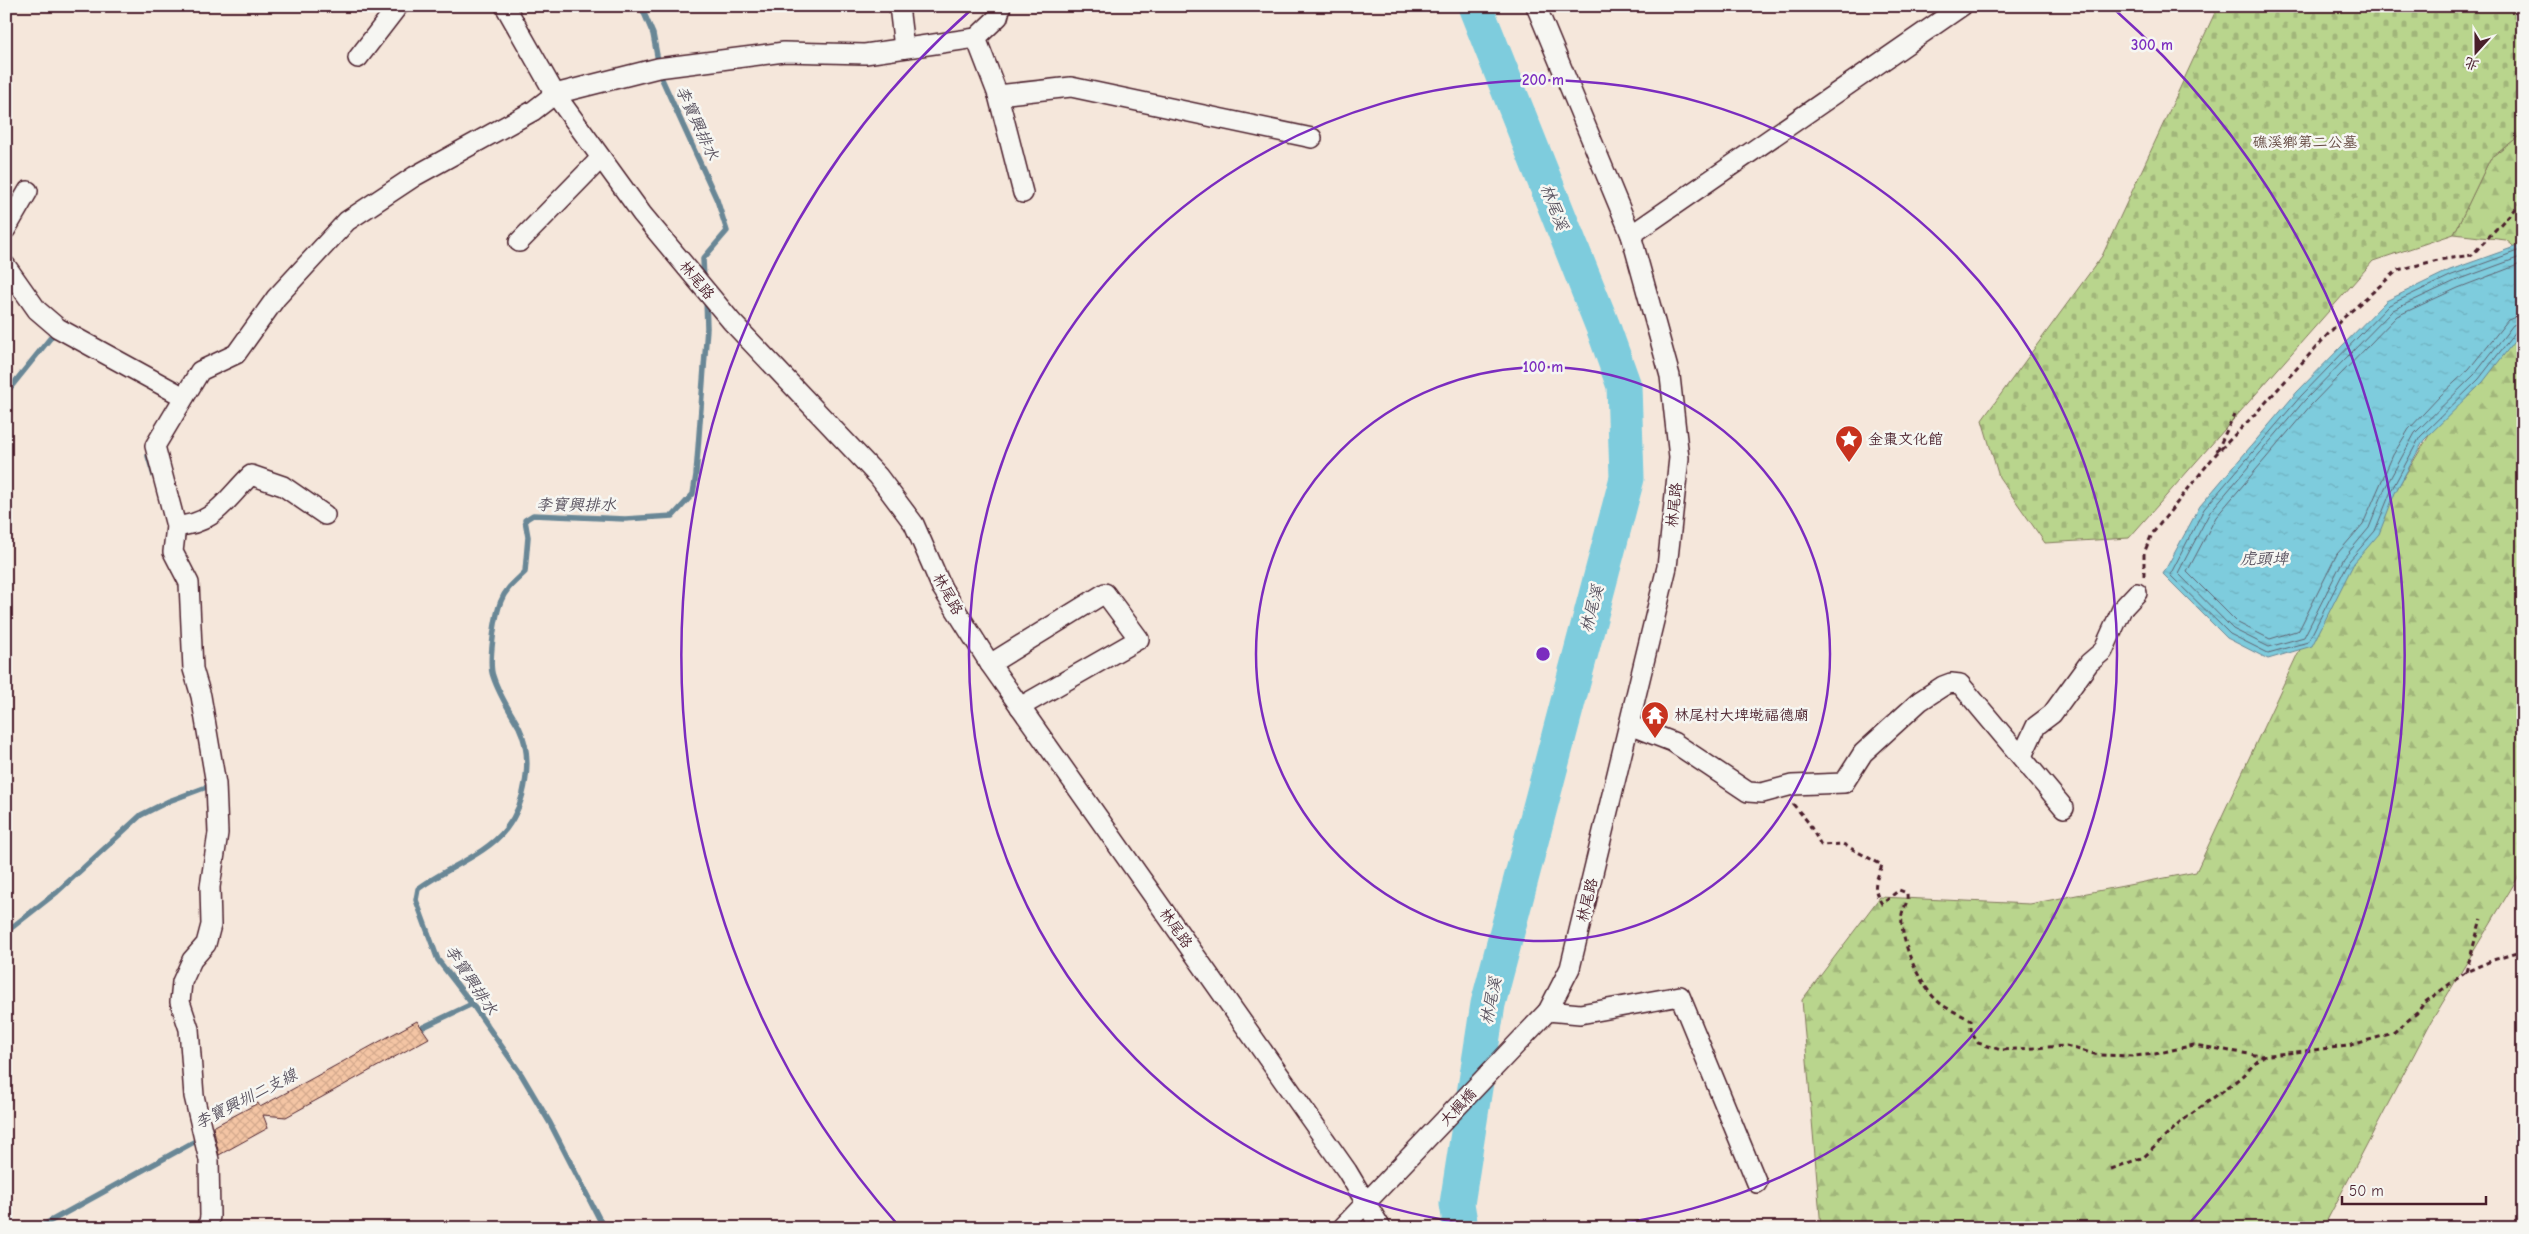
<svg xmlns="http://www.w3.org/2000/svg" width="2529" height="1234" font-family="'Comic Neue','LXGW WenKai TC',sans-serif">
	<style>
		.forest { fill: url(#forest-firs); stroke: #827a5c }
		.cemetery { fill: url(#cemetery-stones); stroke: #827a5c }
		.water { fill: url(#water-ripples); stroke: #698796 }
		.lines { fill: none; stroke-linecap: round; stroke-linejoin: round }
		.shore { stroke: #5f6472; stroke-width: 1 }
		.stream { stroke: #698796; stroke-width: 5.5 }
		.river { stroke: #7eccdd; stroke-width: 35 }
		.building { fill: url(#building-cross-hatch); stroke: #4a1f2b }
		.minor-casing { stroke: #4a1f2b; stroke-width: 22 }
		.path { stroke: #4a1f2b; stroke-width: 3; stroke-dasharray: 5 4; stroke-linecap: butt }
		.minor { stroke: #f6f6f2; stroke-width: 19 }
		.ring { fill: none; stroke: #7b2cbf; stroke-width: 2.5 }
		.labels { text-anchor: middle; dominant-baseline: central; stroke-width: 5; stroke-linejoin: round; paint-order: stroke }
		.park-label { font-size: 15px; fill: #664c44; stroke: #f6f6f2 }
		.street-label { font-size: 15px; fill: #4a1f2b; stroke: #f6f6f2 }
		.poi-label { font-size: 15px; fill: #4a1f2b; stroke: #f6f6f2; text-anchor: start }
		.water-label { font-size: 16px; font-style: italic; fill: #5a5360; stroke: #f6f6f2 }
		.centre { fill: #7b2cbf; stroke: #f6f6f2; stroke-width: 2.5 }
		.ring-label { font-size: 15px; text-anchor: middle; font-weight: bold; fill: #7b2cbf; stroke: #f6f6f2; stroke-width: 5; stroke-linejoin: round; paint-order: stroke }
	</style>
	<defs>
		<pattern id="forest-firs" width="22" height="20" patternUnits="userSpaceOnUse" patternTransform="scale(1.25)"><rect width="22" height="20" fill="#b9d58d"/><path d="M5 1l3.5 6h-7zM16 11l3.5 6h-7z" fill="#a1b67a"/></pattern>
		<pattern id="cemetery-stones" width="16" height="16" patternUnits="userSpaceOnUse" patternTransform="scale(1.25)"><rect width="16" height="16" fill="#b9d58d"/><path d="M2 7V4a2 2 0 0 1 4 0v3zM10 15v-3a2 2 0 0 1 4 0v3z" fill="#a1b67a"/></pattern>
		<pattern id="water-ripples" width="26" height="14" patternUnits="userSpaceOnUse" patternTransform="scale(1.25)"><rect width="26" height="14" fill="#7eccdd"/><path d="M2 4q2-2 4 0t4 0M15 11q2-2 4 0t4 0" fill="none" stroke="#6eafbe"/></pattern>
		<pattern id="building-cross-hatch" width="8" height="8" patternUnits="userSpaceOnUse" patternTransform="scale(1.25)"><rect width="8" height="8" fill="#f4c5a4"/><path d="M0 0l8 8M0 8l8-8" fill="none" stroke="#d3a98d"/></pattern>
	</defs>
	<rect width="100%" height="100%" fill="#f5e7db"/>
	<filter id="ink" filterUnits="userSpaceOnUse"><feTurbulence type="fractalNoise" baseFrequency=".02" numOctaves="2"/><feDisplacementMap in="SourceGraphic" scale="10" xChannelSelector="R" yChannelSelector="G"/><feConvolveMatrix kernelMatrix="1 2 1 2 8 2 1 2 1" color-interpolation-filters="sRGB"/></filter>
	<g filter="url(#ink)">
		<g class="forest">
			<path d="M 2523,133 L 2523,254 L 2506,240 L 2454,234 L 2490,159 Z"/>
			<path d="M 2523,311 L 2523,869 L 2431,1022 L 2323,1228 L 1821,1228 L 1802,1000 L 1880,897 L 2030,904 L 2196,872 L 2298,653 L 2472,364 Z"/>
		</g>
		<path class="cemetery" d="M 2218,6 L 2523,6 L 2523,133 L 2490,159 L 2454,234 L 2373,261 L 2129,538 L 2045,543 L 1999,477 L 1982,420 L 2102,256 Z"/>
		<path class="water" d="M 2523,244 L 2523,330 L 2483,382 L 2424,440 L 2395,493 L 2379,534 L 2354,563 L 2312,646 L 2268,659 L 2227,638 L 2163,574 L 2200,506 L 2297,392 L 2386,301 L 2450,270 Z"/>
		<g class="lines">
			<g class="shore">
				<path d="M 2523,249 L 2452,275 L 2389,305 L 2301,396 L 2204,509 L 2170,575 L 2230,634 L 2268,653 L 2308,642 L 2349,561 L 2375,531 L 2391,491 L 2420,437 L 2479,379 L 2517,330 L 2523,328"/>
				<path d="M 2523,256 L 2455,281 L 2393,310 L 2305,400 L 2210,512 L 2178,573 L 2233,629 L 2269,647 L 2304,637 L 2344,558 L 2369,528 L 2385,488 L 2415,433 L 2475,374 L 2513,325 L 2523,322"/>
				<path d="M 2523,263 L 2458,288 L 2397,316 L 2311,405 L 2216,517 L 2187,572 L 2238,623 L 2270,639 L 2299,630 L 2337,554 L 2363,524 L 2393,455 L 2409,429 L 2440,396 L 2469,369 L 2508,320 L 2523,314"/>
			</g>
			<g class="stream">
				<path d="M 641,6 L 653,34 L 661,77 L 717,200 L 727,231 L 703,259 L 704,280"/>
				<path d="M 6,393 L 56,331"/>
				<path d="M 148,456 L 154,476"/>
				<path d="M 6,932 L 57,892 L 141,815 L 169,801 L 212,785"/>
				<path d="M 415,1031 L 472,1004"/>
				<path d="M 38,1228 L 221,1127"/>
				<path d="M 604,1228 L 550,1123 L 521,1074 L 472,1004 L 438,960 L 416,900 L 418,889 C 444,869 486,855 506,829 C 526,803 534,758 519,727 C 510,711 499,695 493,676 C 488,663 495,615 501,601 C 505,589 516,581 525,572 L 528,537 L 525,520 L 533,515 L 625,519 L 673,516 L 693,494 L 696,475 L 707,328 L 706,299"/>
			</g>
			<path class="river" d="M 1461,1228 L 1457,1204 L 1488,1004 L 1627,478 L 1624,386 L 1603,327 L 1475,6"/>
		</g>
		<path class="building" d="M 417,1021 L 429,1038 L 286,1117 L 263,1115 L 268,1128 L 219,1155 L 213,1127 L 258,1103 L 260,1107 Z"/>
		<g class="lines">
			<g class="minor-casing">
				<g id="minor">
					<path d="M 505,6 L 555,94 L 642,214 L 732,322 L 878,476 L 914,524 L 942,588 L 990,664 L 1347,1171 L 1381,1228"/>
					<path d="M 899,6 L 904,48"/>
					<path d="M 976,38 L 998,95 L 1023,193"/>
					<path d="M 358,58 L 398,6"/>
					<path d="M 998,95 L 1071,87 L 1312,138"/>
					<path d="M 6,229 L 28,191"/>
					<path d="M 1631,235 L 1962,6"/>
					<path d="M 519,242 L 601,158"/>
					<path d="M 6,266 L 37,310 L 58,328 L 184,397"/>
					<path d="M 176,526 C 214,525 226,499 251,475 L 283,486 L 325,515"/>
					<path d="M 990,664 L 1105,593 L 1139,639 L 1020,707"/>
					<path d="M 1629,725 L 1673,742 L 1748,792 L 1762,793 L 1792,785 L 1844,783 L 1863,753 L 1920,701 L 1943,686 L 1951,683 L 1960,684 L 2064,808"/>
					<path d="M 2022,756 L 2036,726 L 2052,714 L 2089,663 L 2103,651 L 2122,609 L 2137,593"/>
					<path d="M 1548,1011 L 1580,1014 L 1680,996 L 1757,1183"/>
					<path d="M 208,1228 L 210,1216 L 209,1160 L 194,1096 L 189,1029 L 180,1002 L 182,982 L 192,960 L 206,944 L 211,925 L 210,887 L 218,833 L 216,784 L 201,696 L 193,669 L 189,583 L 173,552 L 176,526 L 155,446 L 200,371 L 236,354 L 276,298 L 347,221 L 415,176 L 533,111 L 555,94 L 658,68 L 784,52 L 865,54 L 976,38 L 998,17 L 1001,6"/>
					<path d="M 1342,1228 L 1548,1011 L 1570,968 L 1667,567 L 1679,458 L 1670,376 L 1631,235 L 1536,6"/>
				</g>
			</g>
			<g class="path">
				<path d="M 2217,451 L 2234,415"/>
				<path d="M 2144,576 L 2144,553 L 2152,534 L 2216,454 L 2256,413 L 2342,319 L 2398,270 L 2438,260 L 2472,255 L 2523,200"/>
				<path d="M 1793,804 L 1808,822 L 1821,845 L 1843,844 L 1882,865 C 1876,882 1871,887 1882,904 L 1899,890 L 1907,893 C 1908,905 1904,905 1902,914 C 1899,940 1920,988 1941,1004 C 1949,1010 1962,1015 1971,1020 L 1971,1032 L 1978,1043 L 2001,1050 L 2066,1046 L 2098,1055 L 2134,1056 L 2155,1054 L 2194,1045 L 2261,1056 L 2348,1046 L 2393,1033 L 2417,1013 L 2424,1003 L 2466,972 L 2493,960 L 2520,952 L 2523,949"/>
				<path d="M 2466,972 L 2481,919"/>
				<path d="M 2111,1169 L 2144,1157 L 2182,1121 L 2240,1078 L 2263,1056"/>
			</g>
			<use href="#minor" class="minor"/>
		</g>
	</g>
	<g class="ring">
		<circle cx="1543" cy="654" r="287"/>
		<path d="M1523 1228A574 574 0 1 1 1563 1228"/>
		<path d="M898 1225A861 861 0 0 1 972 9M2114 9A861 861 0 0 1 2188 1225"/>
	</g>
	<defs>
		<g id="sight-pin" transform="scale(1.4375)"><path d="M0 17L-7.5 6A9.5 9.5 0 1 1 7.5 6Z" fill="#c8321e" stroke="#f6f6f2"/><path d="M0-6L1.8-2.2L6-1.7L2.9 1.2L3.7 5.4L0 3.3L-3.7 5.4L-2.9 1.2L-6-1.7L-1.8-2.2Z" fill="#fff"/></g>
		<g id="temple-pin" transform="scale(1.4375)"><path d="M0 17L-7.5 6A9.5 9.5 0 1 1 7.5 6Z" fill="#c8321e" stroke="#f6f6f2"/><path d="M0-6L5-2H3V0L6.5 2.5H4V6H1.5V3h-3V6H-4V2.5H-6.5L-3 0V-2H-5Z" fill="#fff"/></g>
	</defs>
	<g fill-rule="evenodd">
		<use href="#sight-pin" x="1849" y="439"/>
		<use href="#temple-pin" x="1655" y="715"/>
	</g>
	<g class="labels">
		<g class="park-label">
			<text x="2305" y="142">礁溪鄉第二公墓</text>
		</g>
		<g class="street-label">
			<text transform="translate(697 280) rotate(50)">林尾路</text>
			<text transform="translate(1674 505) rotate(-84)">林尾路</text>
			<text transform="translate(948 594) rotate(61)">林尾路</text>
			<text transform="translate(1587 900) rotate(-76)">林尾路</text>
			<text transform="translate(1176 928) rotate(55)">林尾路</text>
			<text transform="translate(1458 1107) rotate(-47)">大楓橋</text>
		</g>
		<g class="poi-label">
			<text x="1868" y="439">金棗文化館</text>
			<text x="1674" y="715">林尾村大埤墘福德廟</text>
		</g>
		<g class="water-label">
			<text transform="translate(697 123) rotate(65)">李寶興排水</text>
			<text transform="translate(1554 207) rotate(69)">林尾溪</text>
			<text x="576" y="505">李寶興排水</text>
			<text x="2264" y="559">虎頭埤</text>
			<text transform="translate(1592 609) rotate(-75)">林尾溪</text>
			<text transform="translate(471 980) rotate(56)">李寶興排水</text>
			<text transform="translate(1491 1001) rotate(-78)">林尾溪</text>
			<text transform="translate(246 1099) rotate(-27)">李寶興圳二支線</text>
		</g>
	</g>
	<circle cx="1543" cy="654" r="8" class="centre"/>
	<g class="ring-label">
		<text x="2152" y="50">300 m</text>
		<text x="1543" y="85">200 m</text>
		<text x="1543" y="372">100 m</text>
	</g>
	<rect width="2529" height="1234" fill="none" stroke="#f6f6f2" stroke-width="25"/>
	<rect x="12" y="12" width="2504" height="1209" fill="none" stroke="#4a1f2b" stroke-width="2" filter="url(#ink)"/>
	<g transform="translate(2476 52) rotate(201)" stroke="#f6f6f2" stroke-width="4" paint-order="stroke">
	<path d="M0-4L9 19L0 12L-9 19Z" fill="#4a1f2b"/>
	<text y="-8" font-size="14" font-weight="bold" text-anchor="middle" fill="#4a1f2b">北</text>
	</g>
	<path d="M2342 1196v8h144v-8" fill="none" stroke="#4a1f2b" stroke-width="2.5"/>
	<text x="2349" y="1196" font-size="15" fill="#4a1f2b" stroke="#f6f6f2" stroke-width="4" paint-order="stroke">50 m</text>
</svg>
